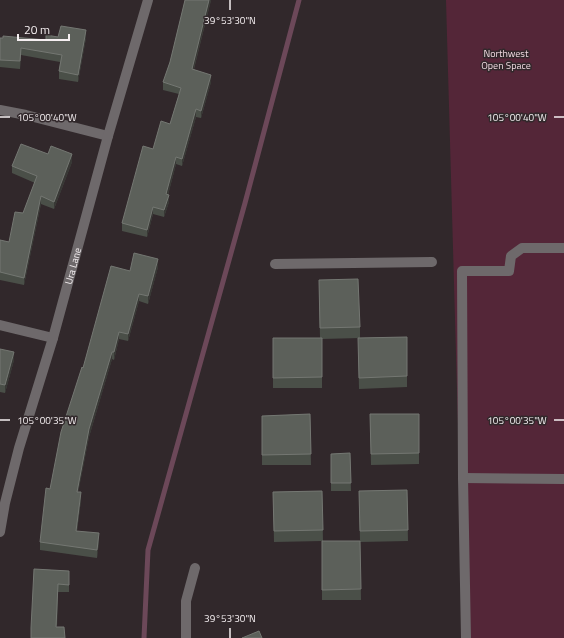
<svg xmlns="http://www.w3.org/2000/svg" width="564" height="638" font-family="'Titillium Web',sans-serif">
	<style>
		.green { fill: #542638 }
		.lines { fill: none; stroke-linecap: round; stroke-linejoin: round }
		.stream { stroke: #6c4859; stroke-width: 5 }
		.minor { stroke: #6e696b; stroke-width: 10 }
		.wall { fill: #4a4f48 }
		.shaded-wall { fill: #383835 }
		.building { fill: #5c605a; stroke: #747772 }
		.ticks { fill: none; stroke: #f5eff1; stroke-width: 1.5 }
		.labels { text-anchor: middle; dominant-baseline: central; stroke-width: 3; stroke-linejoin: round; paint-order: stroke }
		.park-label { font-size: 10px; fill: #f0d9e0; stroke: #31282b }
		.street-label { font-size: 10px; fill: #f5eff1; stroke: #31282b }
		.ticks-label { font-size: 10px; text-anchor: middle; fill: #f5eff1; stroke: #31282b; stroke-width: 3; stroke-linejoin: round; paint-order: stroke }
	</style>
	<rect width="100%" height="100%" fill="#31282b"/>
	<path class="green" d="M 446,0 L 564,0 L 564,638 L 464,638 Z"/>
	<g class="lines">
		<path class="stream" d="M 144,638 L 148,550 L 245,203 L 299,0"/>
		<g class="minor">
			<path d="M 0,110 L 26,115 L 108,136"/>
			<path d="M 275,264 L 432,262"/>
			<path d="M 0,325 L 53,338"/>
			<path d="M 463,478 L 564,479"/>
			<path id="s1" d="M 0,532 L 5,503 L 19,448 L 53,338 L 108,136 L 148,0"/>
			<path d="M 186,638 L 186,601 L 195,568"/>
			<path d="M 466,638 L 463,478 L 462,271 L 509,271 L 511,256 L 522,248 L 564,248"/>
		</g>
	</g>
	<g class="wall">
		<path d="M 185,0 L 211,0 L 194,69 L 211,82 L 201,118 L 196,117 L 182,166 L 176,164 L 168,195 L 169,202 L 164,217 L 153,214 L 147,237 L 122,231 L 122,223 L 153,149 L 170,124 L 179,94 L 163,90 L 163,82 L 170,62 Z"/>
		<path d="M 58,37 L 86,38 L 78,82 L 59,79 L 59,71 L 60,62 L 21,55 L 20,69 L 0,67 L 0,38 L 46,40 Z"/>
		<path d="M 48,154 L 72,162 L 54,209 L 41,204 L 24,285 L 0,280 L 0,240 L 9,242 L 23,213 L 35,183 L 12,173 L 12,166 Z"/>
		<path d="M 158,267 L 148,304 L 139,301 L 128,341 L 119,339 L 114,360 L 112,359 L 89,437 L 78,492 L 81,500 L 77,531 L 99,541 L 97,558 L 40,550 L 40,542 L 50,489 L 83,368 L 130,271 Z"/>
		<path d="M 319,290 L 360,327 L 360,338 L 322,339 L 322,388 L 273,388 L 273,338 L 320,338 Z"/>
		<path d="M 407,337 L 407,387 L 359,389 L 358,338 Z"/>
		<path d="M 0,349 L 14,360 L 5,393 L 0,392 Z"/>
		<path d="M 310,414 L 311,465 L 262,465 L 262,416 Z"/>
		<path d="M 370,414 L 419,414 L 419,464 L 371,465 Z"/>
		<path d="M 350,453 L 351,491 L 331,491 L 331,454 Z"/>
		<path d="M 407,490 L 408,541 L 360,542 L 361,600 L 322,600 L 322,541 L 274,542 L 273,492 L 322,491 L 323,541 L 360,541 L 359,491 Z"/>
		<path d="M 34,569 L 69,571 L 69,592 L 58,592 L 57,627 Z"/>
	</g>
	<g class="shaded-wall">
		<path d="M 209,0 L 211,0 L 192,76 L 192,69 Z"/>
		<path d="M 86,30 L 86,38 L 78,82 L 78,75 Z"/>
		<path d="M 211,75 L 211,82 L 201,118 L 201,111 Z"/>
		<path d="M 196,109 L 196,117 L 182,166 L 182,159 Z"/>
		<path d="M 72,154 L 72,162 L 54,209 L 54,202 Z"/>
		<path d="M 176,157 L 176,164 L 166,202 L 166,194 Z"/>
		<path d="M 169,195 L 169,202 L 164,217 L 164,210 Z"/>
		<path d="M 41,196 L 41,204 L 24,285 L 24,278 Z"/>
		<path d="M 153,207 L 153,214 L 147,237 L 147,230 Z"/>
		<path d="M 158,259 L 158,267 L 148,304 L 148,296 Z"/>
		<path d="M 139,294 L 139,301 L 128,341 L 128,334 Z"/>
		<path d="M 119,332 L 119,339 L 114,360 L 114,352 Z"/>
		<path d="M 14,352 L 14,360 L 5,393 L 5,385 Z"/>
		<path d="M 112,352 L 112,359 L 89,437 L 77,499 L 77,492 L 89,429 Z"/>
		<path d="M 81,492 L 81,500 L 76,538 L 76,531 Z"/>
		<path d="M 99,533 L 99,541 L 97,558 L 97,550 Z"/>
	</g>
	<g class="building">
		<path d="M 185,0 L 209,0 L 192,69 L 211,75 L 201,111 L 196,109 L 182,159 L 176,157 L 166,194 L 169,195 L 164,210 L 153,207 L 147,230 L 122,223 L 143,146 L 153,149 L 161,121 L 170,124 L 181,88 L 163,82 L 170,62 Z"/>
		<path d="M 61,26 L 86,30 L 78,75 L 59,71 L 62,55 L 21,48 L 20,61 L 0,60 L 0,38 L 3,38 L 3,36 L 46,40 L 46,35 L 58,37 Z"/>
		<path d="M 21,144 L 48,154 L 51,146 L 72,154 L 54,202 L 41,196 L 24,278 L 0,272 L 0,240 L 9,242 L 15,212 L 23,213 L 37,176 L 12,166 Z"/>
		<path d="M 134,253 L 158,259 L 148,296 L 139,294 L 128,334 L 119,332 L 114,352 L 112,352 L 89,429 L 77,492 L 81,492 L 76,531 L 99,533 L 97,550 L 40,542 L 46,488 L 50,489 L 61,432 L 82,367 L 83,368 L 111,266 L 130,271 Z"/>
		<path d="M 358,279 L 360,327 L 320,328 L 319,280 Z"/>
		<path d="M 407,337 L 407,376 L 359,378 L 358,338 Z"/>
		<path d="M 273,338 L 322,338 L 322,377 L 273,378 Z"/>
		<path d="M 0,349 L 14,352 L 5,385 L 0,384 Z"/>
		<path d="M 310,414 L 311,454 L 262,455 L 262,416 Z"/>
		<path d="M 370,414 L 419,414 L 419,453 L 371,454 Z"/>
		<path d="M 350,453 L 351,483 L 331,483 L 331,454 Z"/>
		<path d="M 407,490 L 408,530 L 360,531 L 359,491 Z"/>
		<path d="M 322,491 L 323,530 L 274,531 L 273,492 Z"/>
		<path d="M 322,541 L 360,541 L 361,589 L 322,590 Z"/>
		<path d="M 34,569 L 69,571 L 69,585 L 58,584 L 56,627 L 64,627 L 65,638 L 31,638 L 31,628 Z"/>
		<path d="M 259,631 L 262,638 L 242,638 Z"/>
	</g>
	<path class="ticks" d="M 230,0 L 230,10M 0,117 L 10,117M 554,117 L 564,117M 0,420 L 10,420M 554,420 L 564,420M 230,628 L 230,638"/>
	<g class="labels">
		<g class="park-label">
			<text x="506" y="53">Northwest<tspan x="506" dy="12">Open Space</tspan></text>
		</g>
		<g class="street-label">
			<text stroke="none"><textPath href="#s1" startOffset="276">Ura Lane</textPath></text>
		</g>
	</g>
	<g class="ticks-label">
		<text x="230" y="24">39°53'30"N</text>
		<text x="517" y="121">105°00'40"W</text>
		<text x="47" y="121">105°00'40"W</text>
		<text x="47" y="424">105°00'35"W</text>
		<text x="517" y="424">105°00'35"W</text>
		<text x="230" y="622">39°53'30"N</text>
	</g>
	<path d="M18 34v6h51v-6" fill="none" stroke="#f5eff1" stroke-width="2"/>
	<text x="24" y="34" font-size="12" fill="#f5eff1" stroke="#31282b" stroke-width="3" paint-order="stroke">20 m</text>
</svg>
